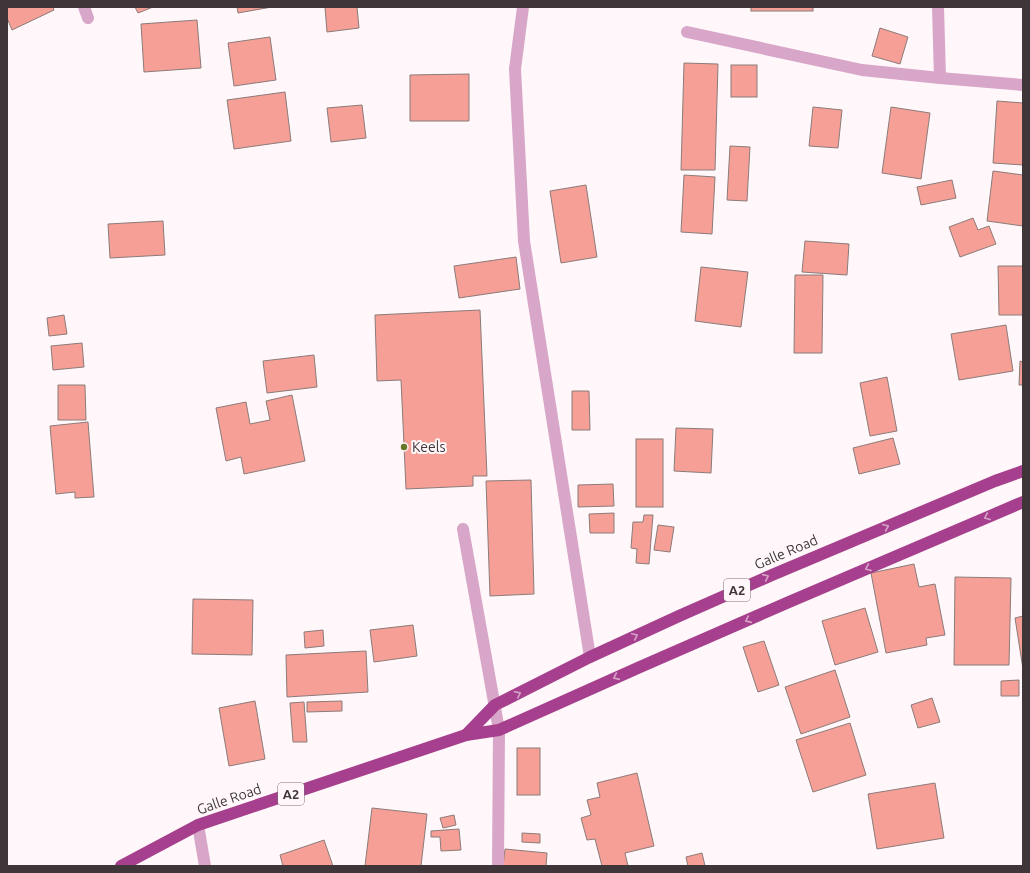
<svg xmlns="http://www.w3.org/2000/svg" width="1030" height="873" font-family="Ubuntu,sans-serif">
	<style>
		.building { fill: #f59f97; stroke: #8c7b79 }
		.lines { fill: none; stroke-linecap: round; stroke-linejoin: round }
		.minor { stroke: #d8a6c8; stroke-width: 12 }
		.highway { stroke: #a63f8d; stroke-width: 12 }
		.oneway { stroke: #d7a4c8 }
		.poi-dot { fill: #667828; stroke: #fff7f9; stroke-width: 1.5 }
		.labels { text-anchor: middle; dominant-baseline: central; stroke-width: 4; stroke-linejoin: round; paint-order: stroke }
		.shield { fill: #fff7f9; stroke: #787072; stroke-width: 1 }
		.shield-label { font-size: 13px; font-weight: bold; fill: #3e3638 }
		.poi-label { font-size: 14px; fill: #3e3638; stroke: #fff7f9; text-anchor: start }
		.street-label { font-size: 14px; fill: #3e3638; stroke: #fff7f9 }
	</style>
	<rect width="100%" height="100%" fill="#fff7f9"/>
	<g class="building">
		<path d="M 7,7 L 53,7 L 54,10 L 12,30 L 7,18 Z"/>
		<path d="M 135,7 L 153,7 L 138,13 Z"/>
		<path d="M 237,7 L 272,7 L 238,13 Z"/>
		<path d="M 325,7 L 357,7 L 359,28 L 327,32 Z"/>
		<rect x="751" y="7" width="62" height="4"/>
		<path d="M 197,20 L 201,68 L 144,72 L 141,24 Z"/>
		<path d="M 880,28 L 908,37 L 900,64 L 872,56 Z"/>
		<path d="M 270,37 L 276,80 L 234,86 L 228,43 Z"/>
		<path d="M 684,63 L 718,64 L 715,170 L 681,170 Z"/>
		<rect x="731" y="65" width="26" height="32"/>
		<path d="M 469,74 L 469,121 L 410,121 L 410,75 Z"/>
		<path d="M 285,92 L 291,141 L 234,149 L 227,100 Z"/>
		<path d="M 997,101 L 1023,103 L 1023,165 L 993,163 Z"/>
		<path d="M 362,105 L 366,138 L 331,142 L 327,108 Z"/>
		<path d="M 813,107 L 842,110 L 838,148 L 809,146 Z"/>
		<path d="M 891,107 L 930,113 L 921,179 L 882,173 Z"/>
		<path d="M 730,146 L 750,147 L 747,201 L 727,200 Z"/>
		<path d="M 993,171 L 1023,175 L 1023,226 L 987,221 Z"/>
		<path d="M 684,175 L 715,177 L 712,234 L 681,232 Z"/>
		<path d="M 952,180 L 956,198 L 921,205 L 917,187 Z"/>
		<path d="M 586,185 L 597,257 L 561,263 L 550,191 Z"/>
		<path d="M 973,218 L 978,230 L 989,226 L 996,244 L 960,257 L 949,227 Z"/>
		<path d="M 163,221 L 165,255 L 110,258 L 108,224 Z"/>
		<path d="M 805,241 L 849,244 L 847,275 L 802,272 Z"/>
		<path d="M 516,257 L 520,289 L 459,298 L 454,266 Z"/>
		<path d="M 998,266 L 1023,266 L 1023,315 L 999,315 Z"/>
		<path d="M 701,267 L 748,272 L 741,327 L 695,321 Z"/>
		<path d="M 795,275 L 823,275 L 822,353 L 794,353 Z"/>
		<path d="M 480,310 L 487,476 L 473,476 L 473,486 L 406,489 L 401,380 L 377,381 L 375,315 Z"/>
		<path d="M 64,315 L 67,334 L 49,336 L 47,318 Z"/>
		<path d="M 1006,325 L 1013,371 L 959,380 L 951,334 Z"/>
		<path d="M 82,343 L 84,367 L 53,370 L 51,346 Z"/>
		<path d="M 314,355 L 317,387 L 267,393 L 263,361 Z"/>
		<path d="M 1020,361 L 1023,362 L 1023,385 L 1019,385 Z"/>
		<path d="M 887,377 L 897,431 L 870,436 L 860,383 Z"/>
		<path d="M 58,385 L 85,385 L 86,420 L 58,420 Z"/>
		<path d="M 572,391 L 589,391 L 590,430 L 572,430 Z"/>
		<path d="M 292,395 L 305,461 L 244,474 L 241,457 L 226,461 L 216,408 L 246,402 L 250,424 L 270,420 L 266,401 Z"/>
		<path d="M 88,422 L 94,497 L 75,498 L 75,492 L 56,494 L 50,426 Z"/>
		<path d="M 676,428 L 713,429 L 711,473 L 674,471 Z"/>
		<path d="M 893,438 L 900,464 L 859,474 L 853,448 Z"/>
		<rect x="636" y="439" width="27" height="68"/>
		<path d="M 531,480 L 534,594 L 490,596 L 486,481 Z"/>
		<path d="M 613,484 L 614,506 L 578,507 L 578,485 Z"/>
		<path d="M 614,513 L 614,533 L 590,533 L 589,514 Z"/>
		<path d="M 644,515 L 653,515 L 649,564 L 636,563 L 637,549 L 631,548 L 633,522 L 643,522 Z"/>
		<path d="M 658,525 L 674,527 L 670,552 L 654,550 Z"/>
		<path d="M 914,564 L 919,587 L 935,584 L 945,635 L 926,638 L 927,645 L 886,653 L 871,573 Z"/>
		<path d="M 955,577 L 1011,578 L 1009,665 L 954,665 Z"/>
		<path d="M 193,599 L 253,600 L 252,655 L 192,654 Z"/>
		<path d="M 865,608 L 878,652 L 835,665 L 822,621 Z"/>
		<path d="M 1023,616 L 1023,669 L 1015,618 Z"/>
		<path d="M 413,625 L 417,656 L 374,662 L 370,630 Z"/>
		<path d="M 323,630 L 324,646 L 305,648 L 304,632 Z"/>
		<path d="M 764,641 L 779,685 L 758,692 L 743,647 Z"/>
		<path d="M 366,651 L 368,692 L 287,697 L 286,655 Z"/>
		<path d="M 835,670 L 850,717 L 801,734 L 785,687 Z"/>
		<path d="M 1019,680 L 1019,696 L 1001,696 L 1001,681 Z"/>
		<path d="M 932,698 L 940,722 L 918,728 L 911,705 Z"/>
		<path d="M 255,701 L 265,759 L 229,766 L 219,708 Z"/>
		<path d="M 342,701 L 342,711 L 307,712 L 307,702 Z"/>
		<path d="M 304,702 L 307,742 L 293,742 L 290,703 Z"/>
		<path d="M 850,723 L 866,775 L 813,792 L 796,740 Z"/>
		<rect x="517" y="748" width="23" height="47"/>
		<path d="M 637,773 L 654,846 L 625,853 L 628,866 L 602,866 L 595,839 L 587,840 L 581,818 L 591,815 L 587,800 L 600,797 L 597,783 Z"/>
		<path d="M 935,783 L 944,838 L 877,849 L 868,794 Z"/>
		<path d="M 372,808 L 427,814 L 421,866 L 365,866 Z"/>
		<path d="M 454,815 L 456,825 L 443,828 L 440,818 Z"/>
		<path d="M 459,829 L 461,850 L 441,851 L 440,837 L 431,837 L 431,831 Z"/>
		<path d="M 522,833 L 540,834 L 540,843 L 522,842 Z"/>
		<path d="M 324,840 L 333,866 L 283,866 L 280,855 Z"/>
		<path d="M 505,849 L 547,853 L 546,866 L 503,866 Z"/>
		<path d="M 702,853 L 705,866 L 688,866 L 686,857 Z"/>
	</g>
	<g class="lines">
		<g class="minor">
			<path d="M 84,7 L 88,18"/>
			<path d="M 523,7 L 515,69 L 524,241 L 590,657"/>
			<path d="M 938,7 L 940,78"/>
			<path d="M 687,32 L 862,70 L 940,78 L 1023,85"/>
			<path d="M 463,529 L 499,730 L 498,866"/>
			<path d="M 198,825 L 205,866"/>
		</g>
		<g class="highway">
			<path d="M 466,735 L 495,705 L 590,657 L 679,616 L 772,575 L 995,481 L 1023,471"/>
			<path d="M 121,866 L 198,825 L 466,735 L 499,730 L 640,667 L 789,602 L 1023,502"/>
		</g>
	</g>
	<defs><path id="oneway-chevron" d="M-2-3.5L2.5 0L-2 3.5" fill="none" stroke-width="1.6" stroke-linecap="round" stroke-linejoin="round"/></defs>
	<g class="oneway">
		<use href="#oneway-chevron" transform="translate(987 517) rotate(157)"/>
		<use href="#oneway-chevron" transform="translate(886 527) rotate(-23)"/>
		<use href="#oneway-chevron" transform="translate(868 568) rotate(157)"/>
		<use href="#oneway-chevron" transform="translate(766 577) rotate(-24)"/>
		<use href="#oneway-chevron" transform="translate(748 620) rotate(156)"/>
		<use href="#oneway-chevron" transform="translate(635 636) rotate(-25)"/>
		<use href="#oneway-chevron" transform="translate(616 677) rotate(156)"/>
		<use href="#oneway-chevron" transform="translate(518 694) rotate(-27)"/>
	</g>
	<circle class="poi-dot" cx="404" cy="447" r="4"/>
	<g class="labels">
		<g class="shield">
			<rect x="724" y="579" width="26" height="22" rx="3"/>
			<rect x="278" y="783" width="26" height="22" rx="3"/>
		</g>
		<g class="shield-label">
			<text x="737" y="590">A2</text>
			<text x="291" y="794">A2</text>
		</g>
		<g class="poi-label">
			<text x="412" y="447">Keels</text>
		</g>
		<g class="street-label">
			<text transform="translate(786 552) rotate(-23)">Galle Road</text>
			<text transform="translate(229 799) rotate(-19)">Galle Road</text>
		</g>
	</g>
	<rect width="1030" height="873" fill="none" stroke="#3e3638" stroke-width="16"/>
</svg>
